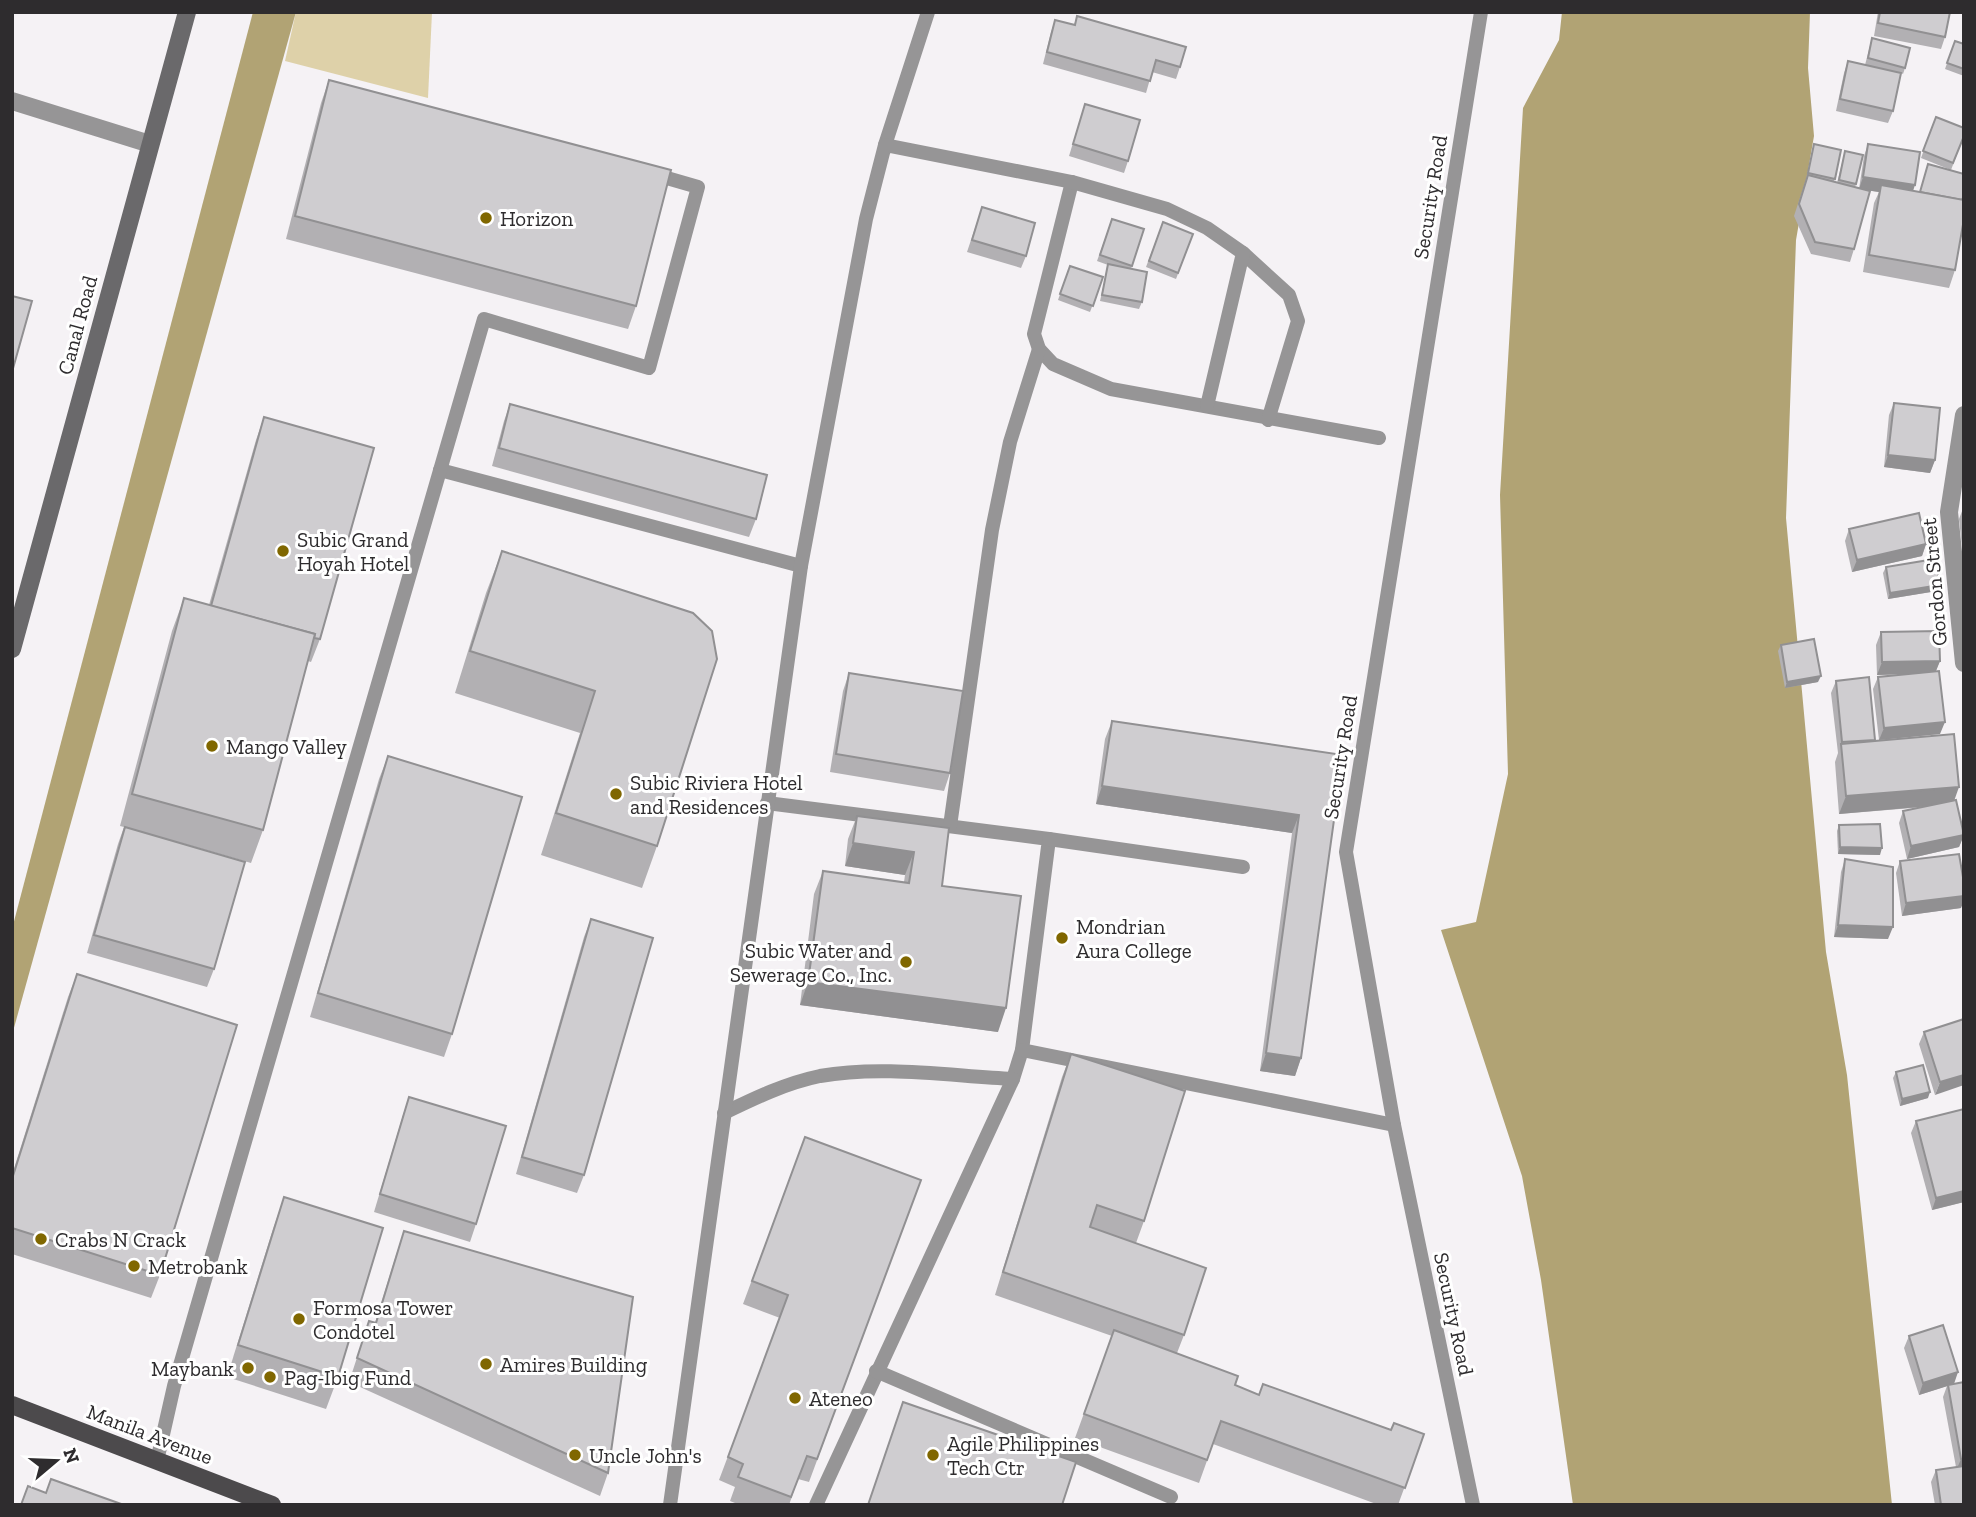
<svg xmlns="http://www.w3.org/2000/svg" width="1976" height="1517" font-family="'Zilla Slab',serif">
	<style>
		.green { fill: #ded1a9 }
		.water { fill: #b1a374 }
		.lines { fill: none; stroke-linecap: round; stroke-linejoin: round }
		.lane { stroke: #969596; stroke-width: 14 }
		.street { stroke: #969596; stroke-width: 18 }
		.secondary { stroke: #6a696b; stroke-width: 18 }
		.primary { stroke: #4c4a4c; stroke-width: 18 }
		.wall { fill: #b2b0b3 }
		.shaded-wall { fill: #919092 }
		.building { fill: #cfcdd0; stroke: #919092; stroke-width: 2 }
		.poi-dot { fill: #806700; stroke: #fff; stroke-width: 2.5 }
		.labels { text-anchor: middle; dominant-baseline: central; stroke-width: 6; stroke-linejoin: round; paint-order: stroke }
		.street-label { font-size: 21px; fill: #2e2c2e; stroke: #fff }
		.poi-label { font-size: 21px; fill: #2e2c2e; stroke: #fff; text-anchor: start }
	</style>
	<rect width="100%" height="100%" fill="#f5f2f5"/>
	<path class="green" d="M 296,12 L 432,12 L 428,98 L 285,61 Z"/>
	<g class="water">
		<path d="M 253,12 L 296,12 L 12,1035 L 12,929 Z"/>
		<path d="M 1562,12 L 1810,12 L 1808,68 L 1814,136 L 1796,240 L 1786,518 L 1826,952 L 1847,1075 L 1892,1505 L 1573,1505 L 1541,1280 L 1522,1176 L 1441,930 L 1476,922 L 1508,774 L 1500,495 L 1523,108 L 1559,40 Z"/>
	</g>
	<g class="lines">
		<g class="lane">
			<path d="M 885,145 L 928,12"/>
			<path d="M 1072,182 L 1034,334 L 1039,349 L 1053,364 L 1111,389 L 1379,438"/>
			<path d="M 1243,253 L 1289,295 L 1298,321 L 1268,420"/>
			<path d="M 440,470 L 801,566"/>
			<path d="M 767,803 L 1049,839 L 1022,1050 L 1013,1079 L 816,1505"/>
			<path d="M 950,826 L 992,530 L 1010,442 L 1039,349"/>
			<path d="M 1049,839 L 1243,867"/>
			<path d="M 1022,1050 L 1394,1125"/>
			<path d="M 724,1113 C 755,1098 786,1083 820,1076 C 882,1065 950,1076 1013,1079"/>
			<path d="M 876,1371 L 1171,1497"/>
			<path d="M 157,1461 L 174,1386 L 484,319 L 649,368 L 698,187 L 653,174"/>
			<path d="M 670,1505 L 801,566 L 866,219 L 885,145 L 1072,182 L 1167,209 L 1207,228 L 1243,253 L 1207,406"/>
			<path d="M 1473,1505 L 1394,1125 L 1346,852 L 1481,12"/>
		</g>
		<g class="street">
			<path d="M 12,101 L 150,144"/>
			<path d="M 1964,415 L 1949,512 L 1964,663"/>
		</g>
		<path class="secondary" d="M 12,649 L 187,12"/>
		<path class="primary" d="M 12,1405 L 272,1505"/>
	</g>
	<g class="wall">
		<path d="M 1878,12 L 1950,12 L 1945,37 L 1941,49 L 1874,36 Z"/>
		<path d="M 1077,16 L 1180,67 L 1176,79 L 1152,72 L 1146,93 L 1043,64 L 1051,32 L 1055,20 L 1074,25 Z"/>
		<path d="M 1872,38 L 1905,68 L 1903,74 L 1901,73 L 1893,111 L 1888,123 L 1836,111 L 1844,73 L 1848,61 L 1865,65 Z"/>
		<path d="M 1955,41 L 1964,44 L 1964,76 L 1945,69 Z"/>
		<path d="M 329,80 L 636,306 L 628,329 L 286,239 L 321,103 Z"/>
		<path d="M 1085,104 L 1128,161 L 1124,173 L 1069,156 Z"/>
		<path d="M 1936,117 L 1964,136 L 1951,170 L 1921,158 Z"/>
		<path d="M 1814,144 L 1841,150 L 1834,182 L 1837,183 L 1845,151 L 1856,184 L 1855,188 L 1859,189 L 1864,156 L 1868,144 L 1913,191 L 1962,200 L 1955,270 L 1949,288 L 1863,272 L 1874,203 L 1879,192 L 1865,190 L 1854,249 L 1850,262 L 1811,254 L 1794,216 L 1806,179 Z"/>
		<path d="M 982,207 L 1026,256 L 1021,268 L 967,252 Z"/>
		<path d="M 1112,219 L 1144,229 L 1131,269 L 1142,302 L 1139,309 L 1100,301 L 1108,265 L 1097,261 Z"/>
		<path d="M 1163,222 L 1193,234 L 1176,279 L 1146,267 Z"/>
		<path d="M 1070,266 L 1103,277 L 1090,312 L 1058,300 Z"/>
		<path d="M 1894,403 L 1935,460 L 1930,473 L 1884,467 L 1889,415 Z"/>
		<path d="M 510,404 L 756,519 L 749,537 L 492,466 L 504,421 Z"/>
		<path d="M 264,417 L 320,639 L 311,662 L 308,661 L 263,830 L 251,863 L 178,842 L 214,969 L 207,987 L 87,953 L 118,844 L 124,827 L 120,826 L 172,631 L 184,598 L 209,605 L 256,440 Z"/>
		<path d="M 1964,506 L 1964,566 L 1959,519 Z"/>
		<path d="M 1849,529 L 1926,544 L 1922,556 L 1852,572 L 1845,541 Z"/>
		<path d="M 502,551 L 693,613 L 657,846 L 642,888 L 541,855 L 580,733 L 455,693 L 486,593 Z"/>
		<path d="M 1886,567 L 1937,591 L 1888,599 L 1883,573 Z"/>
		<path d="M 1881,632 L 1940,661 L 1936,671 L 1940,734 L 1879,740 L 1873,689 L 1878,677 L 1907,674 L 1877,675 L 1876,645 Z"/>
		<path d="M 1781,645 L 1818,682 L 1785,688 L 1778,651 Z"/>
		<path d="M 849,673 L 950,773 L 944,791 L 830,772 L 843,691 Z"/>
		<path d="M 1836,681 L 1875,740 L 1874,741 L 1954,800 L 1964,835 L 1959,847 L 1907,859 L 1899,823 L 1903,811 L 1924,807 L 1839,814 L 1835,762 L 1838,753 L 1831,693 Z"/>
		<path d="M 1112,721 L 1343,755 L 1301,1058 L 1295,1076 L 1260,1071 L 1292,833 L 1096,804 L 1105,739 Z"/>
		<path d="M 388,756 L 452,1034 L 444,1057 L 310,1017 L 379,779 Z"/>
		<path d="M 857,816 L 949,828 L 942,886 L 998,1032 L 800,1005 L 814,894 L 823,871 L 904,882 L 905,875 L 845,866 L 848,839 Z"/>
		<path d="M 1839,825 L 1880,855 L 1838,854 L 1837,831 Z"/>
		<path d="M 1845,859 L 1888,939 L 1834,937 L 1841,872 Z"/>
		<path d="M 1900,861 L 1961,908 L 1902,916 L 1896,873 Z"/>
		<path d="M 591,919 L 584,1175 L 577,1193 L 516,1174 L 584,937 Z"/>
		<path d="M 77,974 L 160,1275 L 151,1298 L 12,1254 L 12,1175 L 68,997 Z"/>
		<path d="M 1964,1019 L 1935,1095 L 1919,1044 L 1924,1032 Z"/>
		<path d="M 1071,1054 L 1144,1221 L 1136,1243 L 1184,1335 L 1177,1353 L 1235,1385 L 1259,1395 L 1391,1430 L 1424,1434 L 1398,1505 L 1379,1505 L 1213,1444 L 1199,1483 L 1075,1438 L 1112,1336 L 995,1295 L 1062,1077 Z"/>
		<path d="M 1896,1072 L 1928,1098 L 1900,1106 L 1893,1078 Z"/>
		<path d="M 409,1097 L 476,1224 L 470,1242 L 374,1212 L 403,1115 Z"/>
		<path d="M 1964,1109 L 1964,1202 L 1932,1210 L 1911,1133 L 1916,1121 Z"/>
		<path d="M 805,1137 L 921,1180 L 809,1482 L 798,1479 L 789,1505 L 740,1505 L 730,1501 L 735,1487 L 719,1480 L 780,1318 L 743,1304 Z"/>
		<path d="M 284,1197 L 338,1377 L 326,1409 L 227,1377 L 273,1229 Z"/>
		<path d="M 404,1231 L 608,1473 L 600,1496 L 349,1382 L 369,1321 L 375,1323 L 396,1255 Z"/>
		<path d="M 1909,1336 L 1954,1384 L 1964,1382 L 1964,1505 L 1935,1505 L 1931,1482 L 1936,1470 L 1956,1467 L 1943,1397 L 1947,1386 L 1919,1395 L 1904,1348 Z"/>
	</g>
	<g class="shaded-wall">
		<path d="M 1863,177 L 1915,185 L 1911,197 L 1881,185 L 1879,192 L 1859,189 Z"/>
		<path d="M 1888,455 L 1935,460 L 1930,473 L 1884,467 Z"/>
		<path d="M 1926,544 L 1922,556 L 1852,572 L 1857,560 Z"/>
		<path d="M 1940,585 L 1937,591 L 1888,599 L 1890,593 Z"/>
		<path d="M 1940,661 L 1935,673 L 1877,675 L 1882,662 Z"/>
		<path d="M 1821,676 L 1818,682 L 1785,688 L 1787,682 Z"/>
		<path d="M 1945,722 L 1940,734 L 1879,740 L 1884,728 Z"/>
		<path d="M 1102,786 L 1299,815 L 1292,833 L 1096,804 Z"/>
		<path d="M 1959,787 L 1953,804 L 1839,814 L 1846,796 Z"/>
		<path d="M 1964,835 L 1959,847 L 1907,859 L 1911,846 Z"/>
		<path d="M 853,843 L 914,852 L 905,875 L 845,866 Z"/>
		<path d="M 1840,847 L 1882,848 L 1880,855 L 1838,854 Z"/>
		<path d="M 1964,896 L 1964,901 L 1961,908 L 1902,916 L 1906,903 Z"/>
		<path d="M 1838,925 L 1893,927 L 1888,939 L 1834,937 Z"/>
		<path d="M 808,982 L 1006,1008 L 998,1032 L 800,1005 Z"/>
		<path d="M 1266,1053 L 1301,1058 L 1295,1076 L 1260,1071 Z"/>
		<path d="M 1964,1075 L 1964,1085 L 1935,1095 L 1940,1082 Z"/>
		<path d="M 1930,1092 L 1928,1098 L 1900,1106 L 1902,1099 Z"/>
		<path d="M 1964,1191 L 1964,1202 L 1932,1210 L 1936,1198 Z"/>
		<path d="M 1958,1372 L 1954,1384 L 1919,1395 L 1923,1383 Z"/>
		<path d="M 1961,1459 L 1964,1459 L 1964,1470 L 1956,1471 Z"/>
	</g>
	<g class="building">
		<path d="M 1880,12 L 1950,12 L 1945,37 L 1878,23 Z"/>
		<path d="M 1077,16 L 1186,47 L 1180,67 L 1156,60 L 1150,81 L 1047,52 L 1055,20 L 1075,25 Z"/>
		<path d="M 1872,38 L 1910,48 L 1905,68 L 1868,58 Z"/>
		<path d="M 1955,41 L 1964,44 L 1964,69 L 1947,63 Z"/>
		<path d="M 1848,61 L 1901,73 L 1893,111 L 1840,99 Z"/>
		<path d="M 329,80 L 671,170 L 636,306 L 295,216 Z"/>
		<path d="M 1085,104 L 1140,120 L 1128,161 L 1073,144 Z"/>
		<path d="M 1936,117 L 1964,128 L 1964,136 L 1953,163 L 1923,151 Z"/>
		<path d="M 1814,144 L 1841,150 L 1835,179 L 1808,173 Z"/>
		<path d="M 1868,144 L 1920,152 L 1915,185 L 1863,177 Z"/>
		<path d="M 1845,151 L 1863,155 L 1856,184 L 1839,180 Z"/>
		<path d="M 1928,164 L 1964,174 L 1964,195 L 1962,200 L 1920,192 Z"/>
		<path d="M 1808,175 L 1870,191 L 1854,249 L 1815,242 L 1799,204 Z"/>
		<path d="M 1881,185 L 1964,200 L 1964,219 L 1955,270 L 1869,255 Z"/>
		<path d="M 982,207 L 1035,223 L 1026,256 L 972,240 Z"/>
		<path d="M 1112,219 L 1144,229 L 1132,266 L 1100,255 Z"/>
		<path d="M 1163,222 L 1193,234 L 1178,273 L 1149,261 Z"/>
		<path d="M 1108,264 L 1147,272 L 1142,302 L 1102,295 Z"/>
		<path d="M 1070,266 L 1103,277 L 1093,306 L 1060,294 Z"/>
		<path d="M 12,296 L 32,301 L 12,372 Z"/>
		<path d="M 1894,403 L 1940,408 L 1935,460 L 1888,455 Z"/>
		<path d="M 510,404 L 767,475 L 756,519 L 499,448 Z"/>
		<path d="M 264,417 L 374,448 L 320,639 L 314,638 L 315,634 L 211,606 Z"/>
		<path d="M 1919,513 L 1926,544 L 1857,560 L 1849,529 Z"/>
		<path d="M 502,551 L 693,613 L 712,631 L 717,659 L 657,846 L 556,813 L 595,691 L 470,651 Z"/>
		<path d="M 1935,559 L 1940,585 L 1890,593 L 1886,567 Z"/>
		<path d="M 184,598 L 315,634 L 263,830 L 132,794 Z"/>
		<path d="M 1939,631 L 1940,661 L 1882,662 L 1881,632 Z"/>
		<path d="M 1814,639 L 1821,676 L 1787,682 L 1781,645 Z"/>
		<path d="M 1939,671 L 1945,722 L 1884,728 L 1878,677 Z"/>
		<path d="M 849,673 L 963,691 L 950,773 L 836,754 Z"/>
		<path d="M 1869,677 L 1875,740 L 1842,742 L 1836,681 Z"/>
		<path d="M 1112,721 L 1343,755 L 1301,1058 L 1266,1053 L 1299,815 L 1102,786 Z"/>
		<path d="M 1954,734 L 1959,787 L 1846,796 L 1841,744 Z"/>
		<path d="M 388,756 L 522,797 L 452,1034 L 318,993 Z"/>
		<path d="M 1956,800 L 1964,835 L 1911,846 L 1903,811 Z"/>
		<path d="M 857,816 L 949,828 L 942,886 L 1021,896 L 1006,1008 L 808,982 L 823,871 L 909,883 L 914,852 L 853,843 Z"/>
		<path d="M 1880,824 L 1882,848 L 1840,847 L 1839,825 Z"/>
		<path d="M 125,827 L 245,862 L 214,969 L 94,935 Z"/>
		<path d="M 1959,854 L 1964,883 L 1964,896 L 1906,903 L 1900,861 Z"/>
		<path d="M 1845,859 L 1893,867 L 1893,927 L 1838,925 Z"/>
		<path d="M 591,919 L 653,938 L 584,1175 L 522,1157 Z"/>
		<path d="M 77,974 L 237,1025 L 160,1275 L 12,1228 L 12,1179 Z"/>
		<path d="M 1964,1019 L 1964,1075 L 1940,1082 L 1924,1032 Z"/>
		<path d="M 1071,1054 L 1185,1091 L 1144,1221 L 1097,1205 L 1090,1227 L 1206,1268 L 1184,1335 L 1003,1272 Z"/>
		<path d="M 1923,1065 L 1930,1092 L 1902,1099 L 1896,1072 Z"/>
		<path d="M 409,1097 L 506,1126 L 476,1224 L 380,1194 Z"/>
		<path d="M 1964,1109 L 1964,1191 L 1936,1198 L 1916,1121 Z"/>
		<path d="M 805,1137 L 921,1180 L 817,1459 L 807,1456 L 791,1497 L 738,1477 L 743,1464 L 728,1457 L 788,1295 L 752,1281 Z"/>
		<path d="M 284,1197 L 383,1228 L 338,1377 L 238,1345 Z"/>
		<path d="M 404,1231 L 633,1297 L 608,1473 L 357,1358 L 369,1321 L 376,1323 Z"/>
		<path d="M 1943,1325 L 1958,1372 L 1923,1383 L 1909,1336 Z"/>
		<path d="M 1114,1330 L 1238,1376 L 1235,1385 L 1259,1395 L 1263,1384 L 1391,1430 L 1394,1423 L 1424,1434 L 1405,1488 L 1221,1421 L 1207,1460 L 1084,1414 Z"/>
		<path d="M 1964,1382 L 1964,1459 L 1961,1459 L 1948,1385 Z"/>
		<path d="M 903,1402 L 1076,1462 L 1062,1505 L 868,1505 Z"/>
		<path d="M 1964,1466 L 1964,1505 L 1941,1505 L 1936,1470 Z"/>
		<path d="M 51,1479 L 124,1505 L 21,1505 L 28,1486 L 46,1493 Z"/>
	</g>
	<g class="poi-dot">
		<circle cx="486" cy="218" r="7"/>
		<circle cx="283" cy="551" r="7"/>
		<circle cx="212" cy="746" r="7"/>
		<circle cx="616" cy="794" r="7"/>
		<circle cx="1062" cy="938" r="7"/>
		<circle cx="906" cy="962" r="7"/>
		<circle cx="41" cy="1239" r="7"/>
		<circle cx="134" cy="1266" r="7"/>
		<circle cx="299" cy="1319" r="7"/>
		<circle cx="486" cy="1364" r="7"/>
		<circle cx="248" cy="1368" r="7"/>
		<circle cx="270" cy="1377" r="7"/>
		<circle cx="795" cy="1398" r="7"/>
		<circle cx="575" cy="1455" r="7"/>
		<circle cx="933" cy="1455" r="7"/>
	</g>
	<g class="labels">
		<g class="street-label">
			<text transform="translate(1430 197) rotate(-81)">Security Road</text>
			<text transform="translate(77 325) rotate(-75)">Canal Road</text>
			<text transform="translate(1934 582) rotate(-95)">Gordon Street</text>
			<text transform="translate(1340 757) rotate(-81)">Security Road</text>
			<text transform="translate(1454 1314) rotate(78)">Security Road</text>
			<text transform="translate(150 1434) rotate(21)">Manila Avenue</text>
		</g>
		<g class="poi-label">
			<text x="500" y="218">Horizon</text>
			<text x="297" y="539">Subic Grand<tspan x="297" dy="24">Hoyah Hotel</tspan></text>
			<text x="226" y="746">Mango Valley</text>
			<text x="630" y="782">Subic Riviera Hotel<tspan x="630" dy="24">and Residences</tspan></text>
			<text x="1076" y="926">Mondrian<tspan x="1076" dy="24">Aura College</tspan></text>
			<text x="892" y="950" text-anchor="end">Subic Water and<tspan x="892" dy="24">Sewerage Co., Inc.</tspan></text>
			<text x="55" y="1239">Crabs N Crack</text>
			<text x="148" y="1266">Metrobank</text>
			<text x="313" y="1307">Formosa Tower<tspan x="313" dy="24">Condotel</tspan></text>
			<text x="500" y="1364">Amires Building</text>
			<text x="234" y="1368" text-anchor="end">Maybank</text>
			<text x="284" y="1377">Pag-Ibig Fund</text>
			<text x="809" y="1398">Ateneo</text>
			<text x="947" y="1443">Agile Philippines<tspan x="947" dy="24">Tech Ctr</tspan></text>
			<text x="589" y="1455">Uncle John's</text>
		</g>
	</g>
	<rect width="1976" height="1517" fill="none" stroke="#2e2c2e" stroke-width="28"/>
	<g transform="translate(56 1461) rotate(71)" stroke="#ffffff" stroke-width="5" paint-order="stroke">
	<path d="M0-5L12 26L0 18L-12 26Z" fill="#2e2c2e"/>
	<text y="-10" font-size="19" font-weight="bold" text-anchor="middle" fill="#2e2c2e">N</text>
	</g>
</svg>
